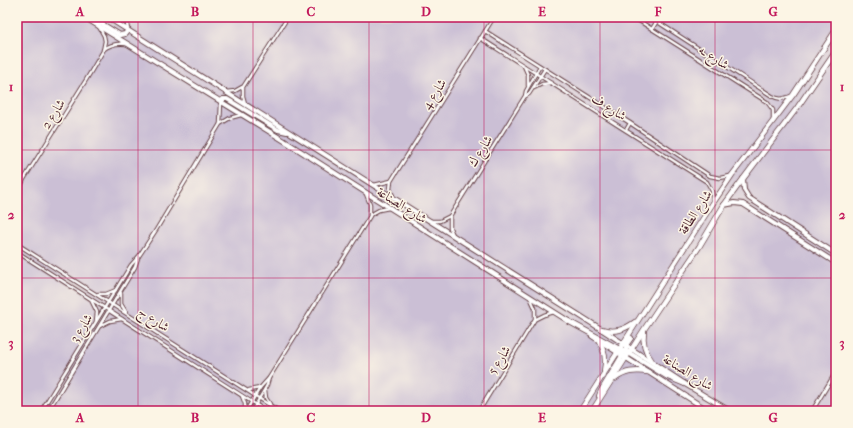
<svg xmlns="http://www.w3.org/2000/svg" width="853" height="428" font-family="'IM FELL French Canon',Amiri,serif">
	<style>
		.industrial { fill: #cbbfd5 }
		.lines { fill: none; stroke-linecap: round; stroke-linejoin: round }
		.street-casing { stroke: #633d43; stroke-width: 4.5 }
		.secondary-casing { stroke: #633d43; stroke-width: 6 }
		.primary-casing { stroke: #633d43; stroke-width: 6 }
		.street { stroke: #fff; stroke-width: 2.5 }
		.secondary { stroke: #fff; stroke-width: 4 }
		.primary { stroke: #fff; stroke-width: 4.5 }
		.grid { fill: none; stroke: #c2185b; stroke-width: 1; stroke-opacity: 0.55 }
		.labels { text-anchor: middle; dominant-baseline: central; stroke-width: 3; stroke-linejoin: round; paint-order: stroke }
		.street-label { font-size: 13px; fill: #4a1f2b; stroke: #fcf5e5 }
		.neatline { fill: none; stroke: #c2185b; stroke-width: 1.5 }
		.grid-label { font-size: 13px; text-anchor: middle; font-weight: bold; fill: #c2185b }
	</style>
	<rect width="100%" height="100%" fill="#fcf5e5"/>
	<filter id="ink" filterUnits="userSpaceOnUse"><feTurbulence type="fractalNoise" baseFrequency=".025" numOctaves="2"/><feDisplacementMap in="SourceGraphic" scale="8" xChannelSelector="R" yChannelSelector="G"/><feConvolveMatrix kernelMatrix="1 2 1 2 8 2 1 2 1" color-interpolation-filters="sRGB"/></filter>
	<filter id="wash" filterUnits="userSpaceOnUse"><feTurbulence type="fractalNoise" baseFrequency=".012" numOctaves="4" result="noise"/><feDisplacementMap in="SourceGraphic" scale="16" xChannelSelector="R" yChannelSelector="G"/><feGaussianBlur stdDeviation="0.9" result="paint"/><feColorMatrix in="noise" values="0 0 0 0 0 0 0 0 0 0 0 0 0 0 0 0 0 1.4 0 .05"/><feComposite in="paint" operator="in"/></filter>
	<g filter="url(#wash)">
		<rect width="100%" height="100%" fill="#f0e7ca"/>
		<rect class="industrial" x="17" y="17" width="819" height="394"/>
	</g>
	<g filter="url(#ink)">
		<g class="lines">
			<g class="street-casing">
				<g id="street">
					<path d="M 126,17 L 128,30"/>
					<path d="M 633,17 L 767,102 L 773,110 L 773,120"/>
					<path d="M 650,17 L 772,96 C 779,100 783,99 791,96"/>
					<path d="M 652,29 L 657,21"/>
					<path d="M 485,31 L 630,123 L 710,176 L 720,178 L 730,176"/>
					<path d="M 480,38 L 707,182 L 712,191 L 713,201"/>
					<path d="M 103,50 C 110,44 117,43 126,44"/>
					<path d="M 524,66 L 528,75 L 528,86"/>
					<path d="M 534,88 L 542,84 L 552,83"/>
					<path d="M 226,92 L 235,91 L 242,87"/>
					<path d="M 526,96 L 529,94 L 545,69"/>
					<path d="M 245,103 L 243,96 L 243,87 L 288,17"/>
					<path d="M 220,124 L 221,103"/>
					<path d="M 626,130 L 630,123"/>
					<path d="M 374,185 L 391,181"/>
					<path d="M 17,195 L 24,179 L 86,80 L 103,51 L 105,41 L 104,36 L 99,27"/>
					<path d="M 393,196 L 390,189 L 391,181 L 494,17"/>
					<path d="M 370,215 L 379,210 L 389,208"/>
					<path d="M 450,216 L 450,228 L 453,235"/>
					<path d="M 431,221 L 440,221 L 450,216 L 525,96 L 526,91 L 540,66"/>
					<path d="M 17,244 L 279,411"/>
					<path d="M 17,252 L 266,411"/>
					<path d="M 121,293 L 121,304 L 126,312"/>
					<path d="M 98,294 L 106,294 L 116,290"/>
					<path d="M 91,300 L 97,312 L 96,321"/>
					<path d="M 536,319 L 544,315 L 554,312"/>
					<path d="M 100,326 L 110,321 L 122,319"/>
					<path d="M 249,390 L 260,388"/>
					<path d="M 265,390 L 266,398 L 270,404"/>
					<path d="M 242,396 L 245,404 L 245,410"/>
					<path d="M 41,411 L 131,265 L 139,256 L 156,230 L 220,124 L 230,118 L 241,115"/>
					<path d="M 48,411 L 135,267 L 138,258"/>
					<path d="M 246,411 L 260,388 L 269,378 L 370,216 L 370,204 L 366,194"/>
					<path d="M 252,411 L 267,385 L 269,378"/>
					<path d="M 479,411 L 535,319 L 535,308 L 530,297"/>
					<path d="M 812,411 L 836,372"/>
				</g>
			</g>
			<g class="secondary-casing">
				<g id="secondary">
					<path d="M 84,17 L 283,140 L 570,322"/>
					<path d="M 91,17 L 120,35 L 125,34 L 128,30"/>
					<path d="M 107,17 L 601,329 L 685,384 L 730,411"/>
					<path d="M 221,103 L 223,99 L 227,99 L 278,130 L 287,132"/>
					<path d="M 743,179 L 744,190 L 749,198 L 836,254"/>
					<path d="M 724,205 L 734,203 L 743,204 L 836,263"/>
					<path d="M 592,336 L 709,411"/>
				</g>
			</g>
			<g class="primary-casing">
				<g id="primary">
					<path d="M 568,321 L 623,351"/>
					<path d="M 601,329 C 615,333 624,330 635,322"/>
					<path d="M 644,331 C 642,343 645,352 652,361"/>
					<path d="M 599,341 C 605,351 607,360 604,371"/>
					<path d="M 618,353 L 623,352 L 629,353 L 668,377 L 685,384"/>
					<path d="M 626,353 L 626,345 L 631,338"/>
					<path d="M 615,379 C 625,371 635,370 648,372"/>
					<path d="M 599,396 L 601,391 L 622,356 L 624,350"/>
					<path d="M 580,411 L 713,203 L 732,175 L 793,95 L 836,30"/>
					<path d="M 592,411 L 645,328 L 699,247 L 724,205 L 743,179 L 797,108 L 836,51"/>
				</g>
			</g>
			<use href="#street" class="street"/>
			<use href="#secondary" class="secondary"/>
			<use href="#primary" class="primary"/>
		</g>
	</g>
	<path class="grid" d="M 138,17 L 138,411M 253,17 L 253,411M 369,17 L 369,411M 484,17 L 484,411M 600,17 L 600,411M 715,17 L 715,411M 17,150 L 836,150M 17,278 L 836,278"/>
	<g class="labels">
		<g class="street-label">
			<text transform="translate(714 57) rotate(33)">شارع ـه</text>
			<text transform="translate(434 94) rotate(-58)">شارع 4</text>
			<text transform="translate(609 107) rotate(32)">شارع ف</text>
			<text transform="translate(53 114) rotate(-58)">شارع 2</text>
			<text transform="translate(480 151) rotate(-58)">شارع ك</text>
			<text transform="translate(402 205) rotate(32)">شارع الصناعة</text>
			<text transform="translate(695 212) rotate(-57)">شارع الطاقة</text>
			<text transform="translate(154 319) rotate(33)">شارع ج</text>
			<text transform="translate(81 328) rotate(-58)">شارع 3</text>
			<text transform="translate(499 360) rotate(-58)">شارع 5</text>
			<text transform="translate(688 372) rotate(32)">شارع الصناعة</text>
		</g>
	</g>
	<rect width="853" height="428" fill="none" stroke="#fcf5e5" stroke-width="44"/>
	<rect x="22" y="22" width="809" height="384" class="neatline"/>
	<g class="grid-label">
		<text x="80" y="16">A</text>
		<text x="195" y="16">B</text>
		<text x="311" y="16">C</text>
		<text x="426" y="16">D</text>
		<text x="542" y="16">E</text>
		<text x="658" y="16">F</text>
		<text x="773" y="16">G</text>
		<text x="11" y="91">1</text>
		<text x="842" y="91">1</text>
		<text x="11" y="219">2</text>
		<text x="842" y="219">2</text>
		<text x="11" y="347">3</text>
		<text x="842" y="347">3</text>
		<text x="80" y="422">A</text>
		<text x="195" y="422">B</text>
		<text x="311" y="422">C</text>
		<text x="426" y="422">D</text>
		<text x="542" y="422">E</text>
		<text x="658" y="422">F</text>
		<text x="773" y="422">G</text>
	</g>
</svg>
